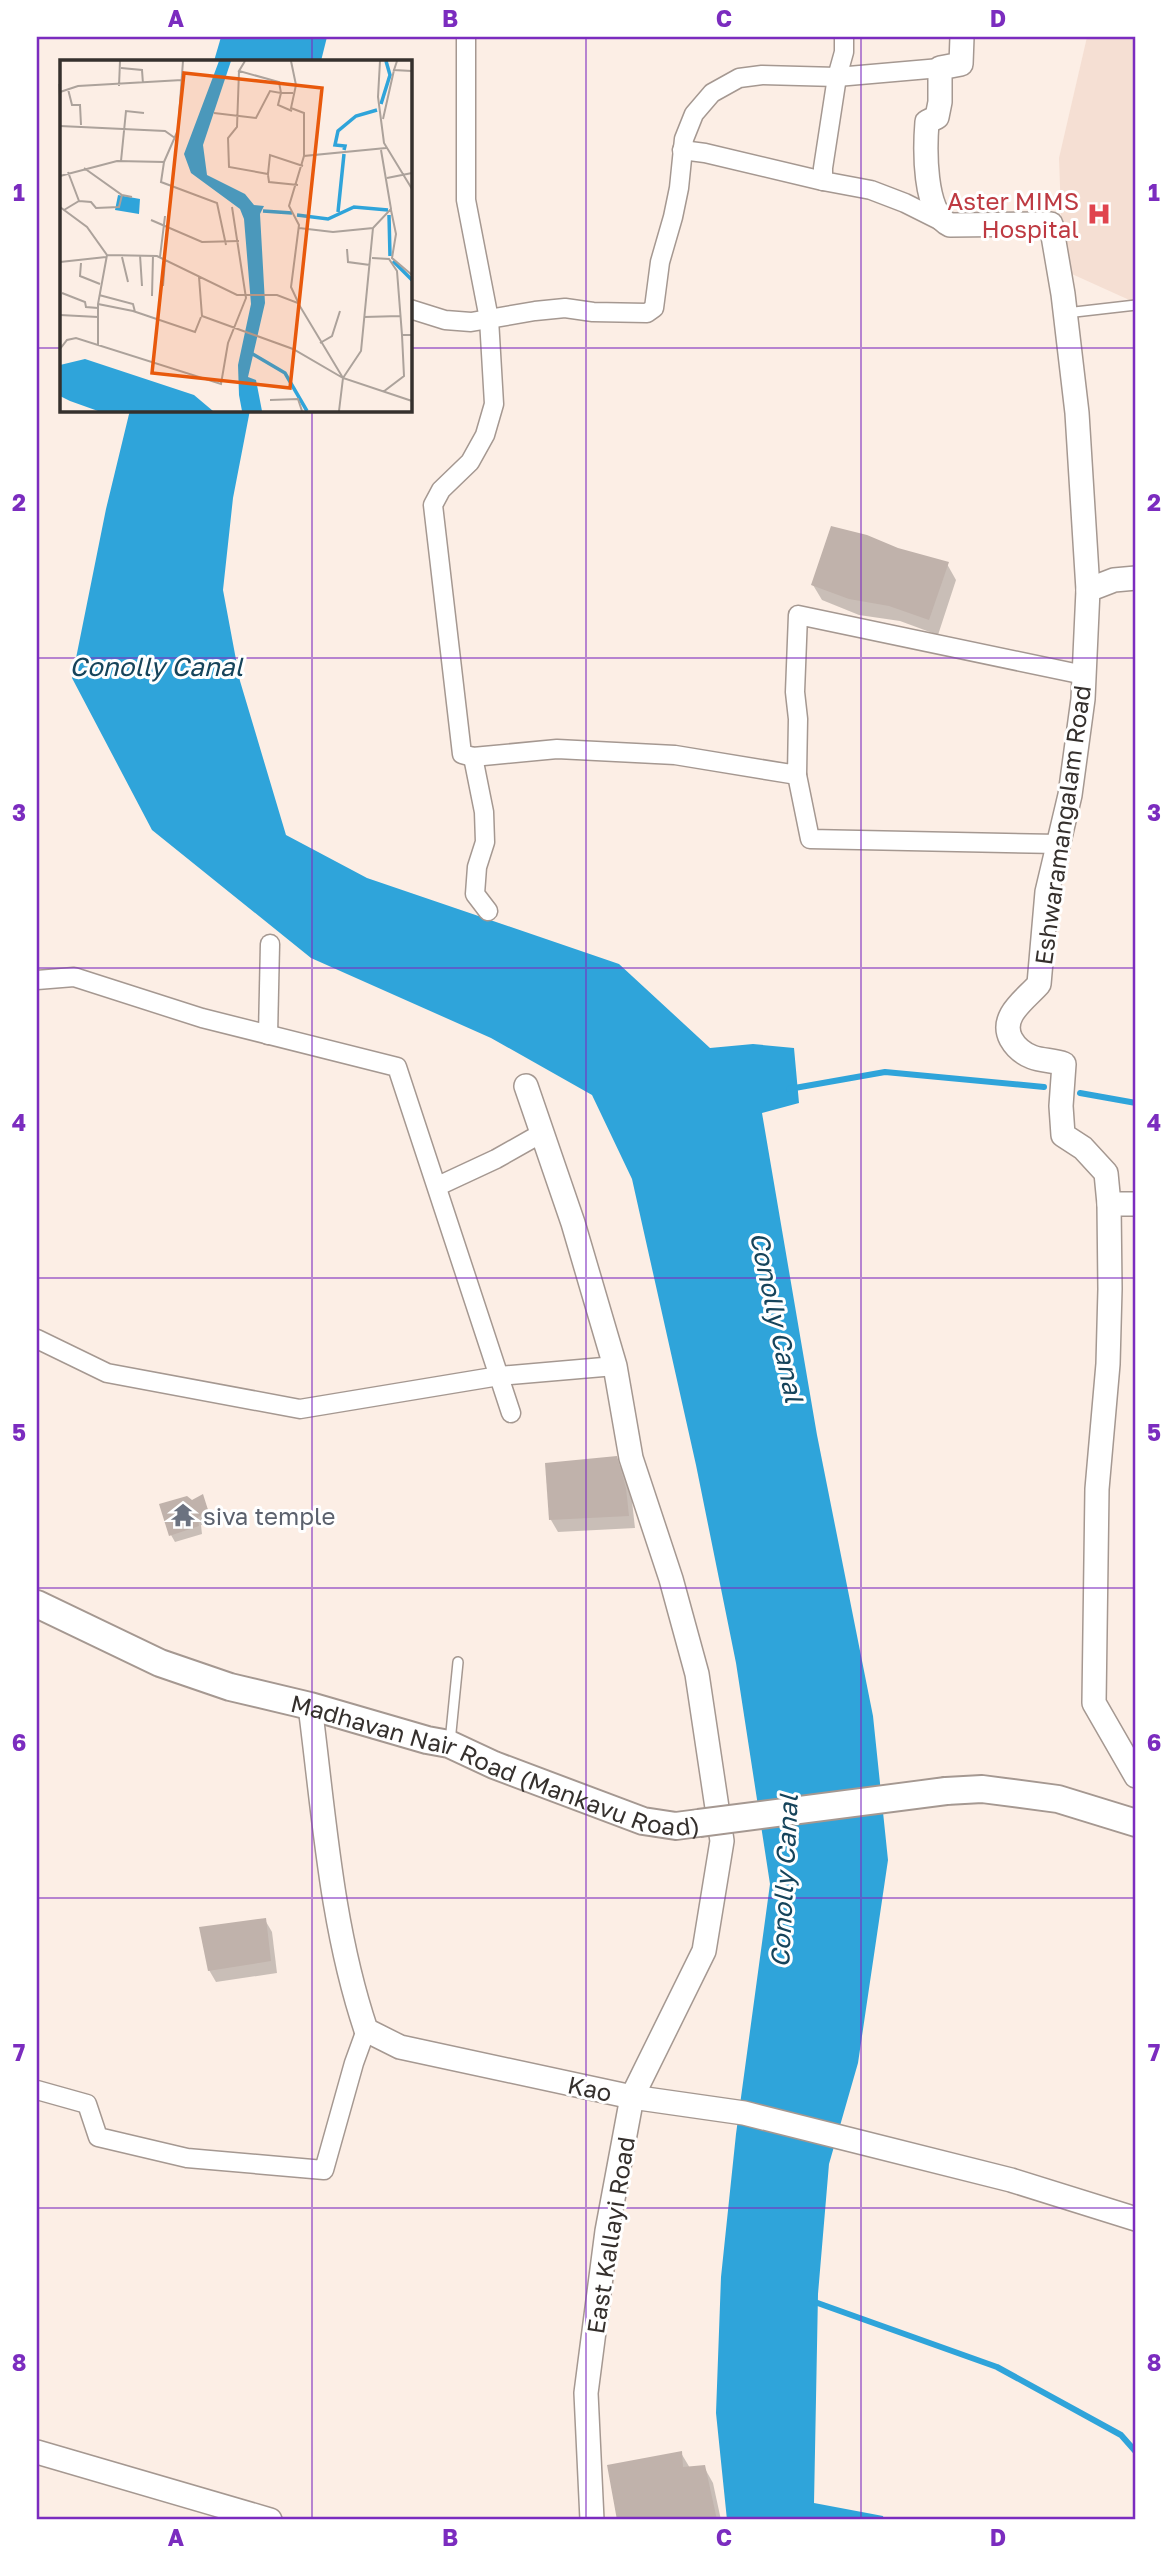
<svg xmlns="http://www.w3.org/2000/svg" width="1173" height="2557" font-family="'Golos Text',sans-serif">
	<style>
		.built { fill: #f5dfd3 }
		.water { fill: #2fa4da }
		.shadow { fill: #0003 }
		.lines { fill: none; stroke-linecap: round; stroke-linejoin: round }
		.stream { stroke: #2fa4da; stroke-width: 6 }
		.building { fill: #c0b2ab }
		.service-casing { stroke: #a59891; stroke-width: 12 }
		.minor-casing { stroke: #a59891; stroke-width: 21 }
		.tertiary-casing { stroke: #a59891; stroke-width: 26 }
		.secondary-casing { stroke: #a59891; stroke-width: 30 }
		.service { stroke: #fff; stroke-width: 9 }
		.minor { stroke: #fff; stroke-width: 18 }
		.tertiary { stroke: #fff; stroke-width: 23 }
		.secondary { stroke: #fff; stroke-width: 26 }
		.secondary-bridge-casing { stroke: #a59891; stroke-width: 30; stroke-linecap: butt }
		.secondary-bridge { stroke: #fff; stroke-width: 26 }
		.grid { fill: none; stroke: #7b2cbf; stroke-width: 2; stroke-opacity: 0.55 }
		.labels { text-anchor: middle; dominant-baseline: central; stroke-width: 6; stroke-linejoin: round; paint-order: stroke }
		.health-label { font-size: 24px; fill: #be3a42; stroke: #fff; text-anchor: end }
		.street-label { font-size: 24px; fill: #35302d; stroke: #fff }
		.worship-label { font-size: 24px; fill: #5b616d; stroke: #fff; text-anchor: start }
		.water-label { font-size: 26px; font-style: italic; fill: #16445b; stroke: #fff }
		.inset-river { fill: none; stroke: #2fa4da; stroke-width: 3.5 }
		.inset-road { fill: none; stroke: #aca29b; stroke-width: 2 }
		.view { fill: #e8590c; fill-opacity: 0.15; stroke: #e8590c; stroke-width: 3.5 }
		.inset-edge { fill: none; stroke: #35302d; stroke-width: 3.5 }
		.neatline { fill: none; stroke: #7b2cbf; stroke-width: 2.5 }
		.grid-label { font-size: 23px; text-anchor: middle; font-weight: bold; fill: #7b2cbf }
	</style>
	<rect width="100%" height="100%" fill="#fceee5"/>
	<path class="built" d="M 1087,37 L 1136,37 L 1136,303 L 1063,270 L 1059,158 Z"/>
	<g class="water">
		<path d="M 221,37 L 327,37 L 321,61 L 214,61 Z"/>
		<path d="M 130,410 L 250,410 L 233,498 L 223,590 L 240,681 L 286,835 L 367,878 L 619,964 L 710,1048 L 753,1044 L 794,1048 L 799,1103 L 762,1113 L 817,1435 L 873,1716 L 888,1860 L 858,2063 L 829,2164 L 818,2294 L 814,2503 L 883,2516 L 884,2520 L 727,2520 L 716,2413 L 721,2277 L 736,2134 L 770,1884 L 736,1663 L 696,1465 L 632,1179 L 592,1095 L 491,1038 L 311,958 L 152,830 L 72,678 L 106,509 Z"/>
	</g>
	<g class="shadow">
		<path d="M 58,84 L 61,84 L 61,122 Z"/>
		<path d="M 897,550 L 947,564 L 956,580 L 938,635 L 900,621 L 859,615 L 822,600 L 813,585 Z"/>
		<path d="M 616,1458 L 622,1470 L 632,1501 L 635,1528 L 558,1532 L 551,1520 L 547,1465 Z"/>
		<path d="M 202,1496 L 212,1520 L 201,1525 L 202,1534 L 175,1542 L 171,1535 L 192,1502 Z"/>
		<path d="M 265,1920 L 272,1932 L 277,1973 L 216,1982 L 209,1970 Z"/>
		<path d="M 681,2453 L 690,2468 L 704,2467 L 713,2483 L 721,2520 L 619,2520 L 609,2466 Z"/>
	</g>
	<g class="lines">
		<g class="stream">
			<path d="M 789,1089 L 885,1072 L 1044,1087"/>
			<path d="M 1080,1093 L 1136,1103"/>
			<path d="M 812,2301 L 997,2367 L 1121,2435 L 1136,2452"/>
		</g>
	</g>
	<g class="building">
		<path d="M 831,526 L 867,535 L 898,548 L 949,562 L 929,620 L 889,606 L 849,599 L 811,585 Z"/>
		<path d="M 617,1456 L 626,1488 L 629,1516 L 549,1520 L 545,1463 Z"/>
		<path d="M 203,1494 L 209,1513 L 198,1517 L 199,1526 L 169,1536 L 159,1504 L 187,1496 L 192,1500 Z"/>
		<path d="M 266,1918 L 271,1961 L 208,1971 L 199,1927 Z"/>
		<path d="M 682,2451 L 683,2467 L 705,2465 L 717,2520 L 617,2520 L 607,2465 Z"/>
	</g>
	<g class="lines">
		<g class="service-casing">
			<g id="service">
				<path d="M 1066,313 L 1136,305"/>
				<path d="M 450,1742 L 458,1662"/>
			</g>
		</g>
		<g class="minor-casing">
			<g id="minor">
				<path d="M 466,37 L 466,200 L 489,319 L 494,404 L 485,435 L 470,462 L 441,490 L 433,505 L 462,754 L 473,757 L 557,749 L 675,755 L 797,775 L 798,719 L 795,692 L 798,615 L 1084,675"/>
				<path d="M 844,37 L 844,52 L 837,77 L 940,68"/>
				<path d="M 682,150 L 705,153 L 823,181"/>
				<path d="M 410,309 L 445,320 L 471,322 L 535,311 L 565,308 L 593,312 L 647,313 L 654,308 L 660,262 L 673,217 L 679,188 L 684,139 L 694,114 L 712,93 L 739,78 L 762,75 L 837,77 L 823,168 L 823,181 L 871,190 L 905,203 L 943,222"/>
				<path d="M 473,757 L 484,812 L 485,842 L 477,867 L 475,894 L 488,911"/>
				<path d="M 797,775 L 810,839 L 1059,844"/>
				<path d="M 37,980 L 74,977 L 202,1018 L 397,1067 L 511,1413"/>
				<path d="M 268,1035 L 270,944"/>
				<path d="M 438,1186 L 496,1159 L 542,1133"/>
				<path d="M 37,1339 L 107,1373 L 300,1409 L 499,1376 L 615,1366"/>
				<path d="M 37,2090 L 87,2104 L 98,2137 L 187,2158 L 324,2170 L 354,2063 L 366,2030"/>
			</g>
		</g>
		<g class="tertiary-casing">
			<g id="tertiary">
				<path d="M 962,37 L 961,64 L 940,68 L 940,102 L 937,117 L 927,122 C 925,147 923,213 950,225 L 1051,224 L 1063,294 L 1077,413 L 1088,590"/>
				<path d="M 1136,578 L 1114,580 L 1088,590 L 1083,699 L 1070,795 L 1047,892 L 1039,984 C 1026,999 999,1016 1011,1039 C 1016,1048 1022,1053 1032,1057 C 1042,1061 1054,1060 1064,1064 L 1061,1106 L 1063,1135 L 1083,1148 L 1106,1173 L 1109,1204 L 1110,1289 L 1108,1364 L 1097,1489 L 1094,1703 L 1136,1776"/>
				<path d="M 526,1086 L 573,1223 L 615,1366 L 631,1458 L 671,1579 L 697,1674 L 722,1841 L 704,1951 L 632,2097 L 607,2231 L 586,2393 L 592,2520"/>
				<path d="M 1109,1204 L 1136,1204"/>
				<path d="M 310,1706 C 324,1814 331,1926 366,2030 L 400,2047 L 632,2097 L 744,2113 L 1011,2180 L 1136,2219"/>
				<path d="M 37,2452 L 270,2520"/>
			</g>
		</g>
		<g class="secondary-casing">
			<g id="secondary">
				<path id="s1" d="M 37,1604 L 160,1663 L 230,1687 L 310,1706 L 427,1740 L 449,1744 L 494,1765 L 643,1821 L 676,1826 L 699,1823"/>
				<path d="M 946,1791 L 982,1789 L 1058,1799 L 1136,1823"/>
			</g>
		</g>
		<use href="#service" class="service"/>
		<use href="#minor" class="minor"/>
		<use href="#tertiary" class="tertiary"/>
		<use href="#secondary" class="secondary"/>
		<g class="secondary-bridge-casing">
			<path id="secondary-bridge" d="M 699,1823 L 946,1791"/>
		</g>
		<use href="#secondary-bridge" class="secondary-bridge"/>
	</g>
	<path class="grid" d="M 312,37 L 312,61M 586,37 L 586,2520M 861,37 L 861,2520M 37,348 L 61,348M 410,348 L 1136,348M 312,410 L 312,2520M 37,658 L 1136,658M 37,968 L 1136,968M 37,1278 L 1136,1278M 37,1588 L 1136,1588M 37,1898 L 1136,1898M 37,2208 L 1136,2208"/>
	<defs>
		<g id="hospital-bare" transform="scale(1.89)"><path d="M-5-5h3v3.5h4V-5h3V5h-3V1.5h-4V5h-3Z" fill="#e0444e" stroke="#fff" stroke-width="2.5" paint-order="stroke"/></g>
		<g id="temple-bare" transform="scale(1.89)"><path d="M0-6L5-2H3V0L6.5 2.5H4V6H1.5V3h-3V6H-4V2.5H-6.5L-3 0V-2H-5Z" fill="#6b7280" stroke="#fff" stroke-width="2.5" paint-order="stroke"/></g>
	</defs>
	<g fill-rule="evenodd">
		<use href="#hospital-bare" x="1099" y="214"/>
		<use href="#temple-bare" x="183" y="1515"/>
	</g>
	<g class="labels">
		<g class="health-label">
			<text x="1079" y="200">Aster MIMS<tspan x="1079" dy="28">Hospital</tspan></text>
		</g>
		<g class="street-label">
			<text transform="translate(1062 825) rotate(-82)">Eshwaramangalam Road</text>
			<text stroke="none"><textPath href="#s1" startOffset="488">Madhavan Nair Road (Mankavu Road)</textPath></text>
			<text transform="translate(590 2088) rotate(12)">Kao</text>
			<text transform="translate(610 2235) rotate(-81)">East Kallayi Road</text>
		</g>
		<g class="worship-label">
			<text x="203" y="1515">siva temple</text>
		</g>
		<g class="water-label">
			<text x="156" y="666">Conolly Canal</text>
			<text transform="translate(777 1317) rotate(78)">Conolly Canal</text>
			<text transform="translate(784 1881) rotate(-87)">Conolly Canal</text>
		</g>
	</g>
	<g transform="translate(60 60)">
		<rect width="352" height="352" fill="#fceee5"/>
		<path d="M 159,1 L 171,1 L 143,85 L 147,115 L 185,134 L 194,145 L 204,146 L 200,154 L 205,243 L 188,317 L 196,320 L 202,351 L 182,351 L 179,335 L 178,305 L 191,244 L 184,159 L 180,149 L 131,113 L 124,94 ZM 58,135 L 80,139 L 79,154 L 55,150 ZM 25,299 L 134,335 L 153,351 L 38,351 L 10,341 L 0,336 L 0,305 Z" fill="#2fa4da"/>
		<path class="inset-river" d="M 321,44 L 330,15 L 326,1M 284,90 L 285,86 L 275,85 L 278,71 L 296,56 L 317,50M 203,151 L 232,153M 278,152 L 284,94M 237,155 L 268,159 L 294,147 L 328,150M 329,155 L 330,196M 333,201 L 352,220M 191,293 L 225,313 L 247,351"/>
		<path class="inset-road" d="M 185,1 L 179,11 L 219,22 L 221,33 L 233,33M 231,1 L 236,25 L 231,48 L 244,53 L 244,96M 320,1 L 318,37 L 324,83 L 352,129M 337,1 L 334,10 L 352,11M 61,8 L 82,10 L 83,24M 179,11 L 177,67 L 168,78 L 169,107 L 208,114 L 210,95 L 243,106M 59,26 L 60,1M 8,29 L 12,45 L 20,45 L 21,65M 0,32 L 18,26 L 122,20M 154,53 L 196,58 L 210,31 L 221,33 L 218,45 L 232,51M 323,59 L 334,10M 0,66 L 105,71 L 115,78M 61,101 L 66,51 L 84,53M 104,102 L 118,70 L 123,1M 24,108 L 62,135 L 72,137M 8,112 L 19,141M 208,115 L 209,122 L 238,125M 0,116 L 57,101 L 104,102 L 101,122 L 157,143 L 166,185M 327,118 L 352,113M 0,147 L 27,167 L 47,195 L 97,196 L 177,235 L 217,235 L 238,243 L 283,318 L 352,341M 4,150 L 19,141 L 31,142 L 36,148 L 59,147 L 62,135M 331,150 L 336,174 L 332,198 L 352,215M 91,160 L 142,182 L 179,181M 239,168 L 273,172 L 313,168 L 331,149 L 321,90M 287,189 L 288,202 L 310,205M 80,195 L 82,226M 62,197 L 68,222M 100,197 L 105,156M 312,198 L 329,199 L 337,211 L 342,275 L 352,275M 0,202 L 46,197M 21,203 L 20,216 L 40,224M 139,217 L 142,256 L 233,289 L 283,318 L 301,291 L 313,168M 103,226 L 105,200M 2,233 L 25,242 L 26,247 L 38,248M 39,235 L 73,244 L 75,252M 92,236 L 93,195M 238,242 L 231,227 L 239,165 L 229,146 L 244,96 L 326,88M 38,244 L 73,251 L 135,272 L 141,257M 0,255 L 38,257M 304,257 L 340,256M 260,283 L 272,276 L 280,251M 38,285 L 38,244 L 47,195M 0,289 L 7,280 L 16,278 L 161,324 L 168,283 L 186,238 L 172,147M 323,332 L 344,316 L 342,275M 210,340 L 238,339 L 242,351M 279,351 L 283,318"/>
		<path class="view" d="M 124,13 L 262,28 L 230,328 L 92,313 Z"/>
		<rect width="352" height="352" class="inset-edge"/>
	</g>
	<rect width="1173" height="2557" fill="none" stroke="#ffffff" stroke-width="77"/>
	<rect x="38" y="38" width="1096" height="2480" class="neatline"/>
	<g class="grid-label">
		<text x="176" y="27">A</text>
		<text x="450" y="27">B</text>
		<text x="724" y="27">C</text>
		<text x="998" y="27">D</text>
		<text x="19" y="201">1</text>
		<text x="1154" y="201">1</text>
		<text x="19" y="511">2</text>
		<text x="1154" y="511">2</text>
		<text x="19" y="821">3</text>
		<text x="1154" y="821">3</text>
		<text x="19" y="1131">4</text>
		<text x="1154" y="1131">4</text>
		<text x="19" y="1441">5</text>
		<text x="1154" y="1441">5</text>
		<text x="19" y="1751">6</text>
		<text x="1154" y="1751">6</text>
		<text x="19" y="2061">7</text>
		<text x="1154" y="2061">7</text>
		<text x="19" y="2371">8</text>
		<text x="1154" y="2371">8</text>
		<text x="176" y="2546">A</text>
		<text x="450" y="2546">B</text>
		<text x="724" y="2546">C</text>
		<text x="998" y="2546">D</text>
	</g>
</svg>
